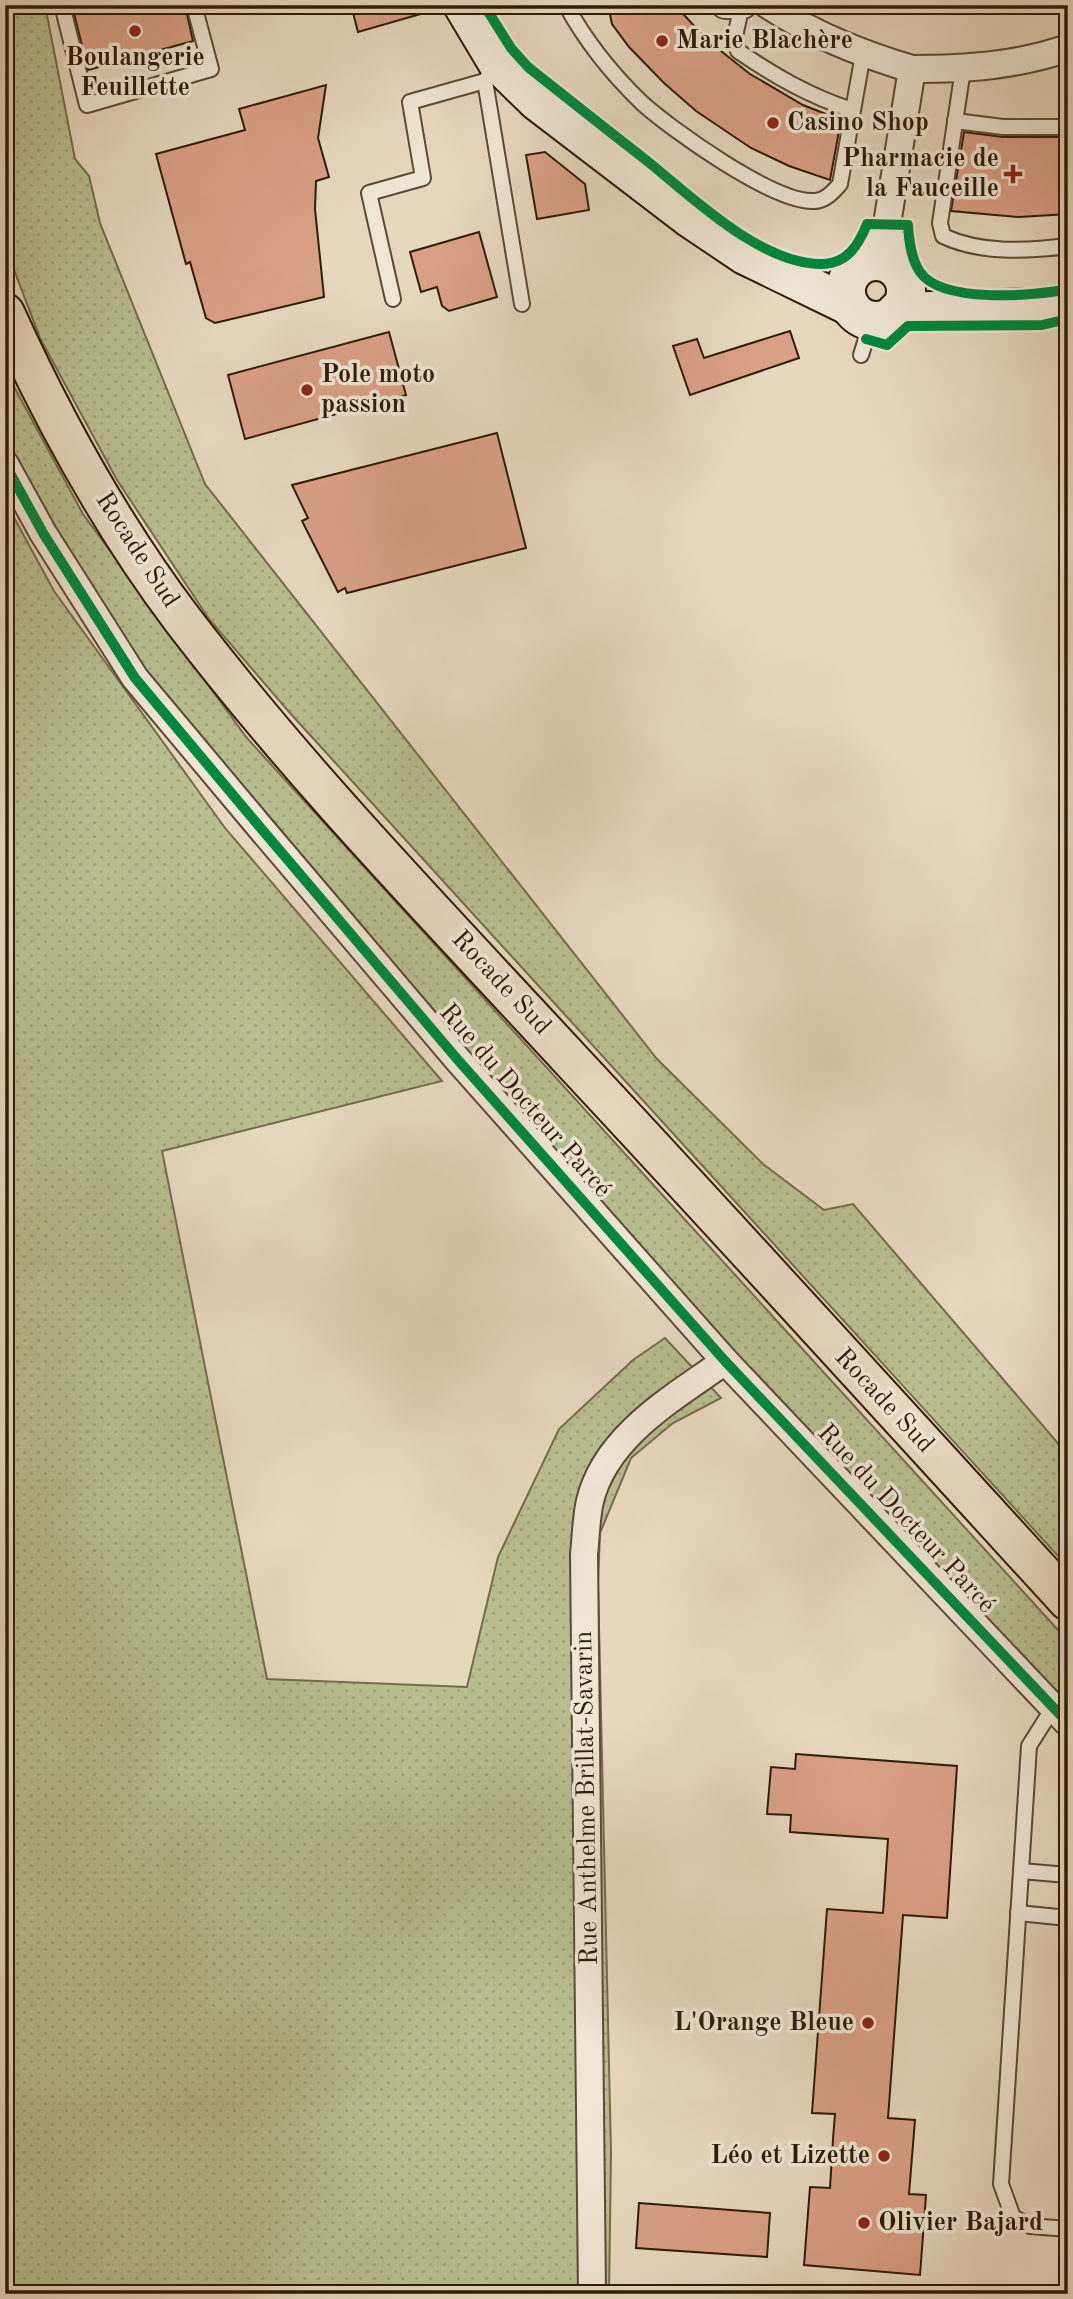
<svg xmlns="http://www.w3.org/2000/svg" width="1073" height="2299" font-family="'Old Standard TT',serif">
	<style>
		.grass { fill: url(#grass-dots); stroke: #746c4c; stroke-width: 2 }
		.building { fill: #daa086; stroke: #2f1b08; stroke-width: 2 }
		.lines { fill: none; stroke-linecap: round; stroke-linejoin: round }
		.lane-casing { stroke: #5d4a36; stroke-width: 18 }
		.street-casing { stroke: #5d4a36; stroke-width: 30 }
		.secondary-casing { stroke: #2f1b08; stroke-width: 42 }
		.primary-casing { stroke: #2f1b08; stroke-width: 42 }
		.lane { stroke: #efe6d5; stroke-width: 14 }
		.street { stroke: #efe6d5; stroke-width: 26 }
		.secondary { stroke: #efe6d5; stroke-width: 38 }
		.primary { stroke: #e6d8bf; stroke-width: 38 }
		.cycleway-casing { stroke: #efe6d5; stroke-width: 15 }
		.cycleway { stroke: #00873e; stroke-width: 10 }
		.poi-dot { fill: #8f2418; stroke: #efe6d5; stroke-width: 2.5 }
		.labels { text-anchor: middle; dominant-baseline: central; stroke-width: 7; stroke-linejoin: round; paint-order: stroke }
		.poi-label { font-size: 26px; font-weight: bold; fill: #2f1b08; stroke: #efe6d5; text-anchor: start }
		.street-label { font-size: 26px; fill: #2f1b08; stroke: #efe6d5 }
	</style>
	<defs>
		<pattern id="grass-dots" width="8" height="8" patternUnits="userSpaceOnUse" patternTransform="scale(1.75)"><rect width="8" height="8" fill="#b8be90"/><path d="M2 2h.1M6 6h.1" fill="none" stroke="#9ea37b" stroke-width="1.8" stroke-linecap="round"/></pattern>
	</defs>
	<rect width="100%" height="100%" fill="#e6d8bf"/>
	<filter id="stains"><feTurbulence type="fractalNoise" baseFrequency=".00286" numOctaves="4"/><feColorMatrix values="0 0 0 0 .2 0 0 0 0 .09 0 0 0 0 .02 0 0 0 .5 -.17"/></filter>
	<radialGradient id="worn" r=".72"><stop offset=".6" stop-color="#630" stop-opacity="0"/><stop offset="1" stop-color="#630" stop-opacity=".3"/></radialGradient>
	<g class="grass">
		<path d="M 5,5 L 45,5 L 75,159 L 89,176 L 100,223 L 205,484 L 657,1059 L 763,1164 L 824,1210 L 853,1204 L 1068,1455 L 1068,1567 L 290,713 L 209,619 L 117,480 L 40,338 L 5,246 Z"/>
		<path d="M 5,370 L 83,514 L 247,738 L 1068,1641 L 1068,1704 L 735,1352 L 468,1052 L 145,670 L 54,527 L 5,437 Z"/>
		<path d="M 5,501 L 54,591 L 225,828 L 442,1081 L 162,1151 L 267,1679 L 467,1687 L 498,1557 L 559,1429 L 633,1360 L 665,1338 L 721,1398 L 673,1423 L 631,1458 L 600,1533 L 598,1582 L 611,2153 L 609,2294 L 5,2294 Z"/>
	</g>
	<g class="building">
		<path d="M 72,5 L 185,5 L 193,41 L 88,70 Z"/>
		<path d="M 351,5 L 430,5 L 431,11 L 358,32 Z"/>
		<path d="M 608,5 L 675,5 L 707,40 L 750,74 L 803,105 L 841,120 L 830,180 L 789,166 L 751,148 L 696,111 L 664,83 L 629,47 L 612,24 Z"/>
		<path d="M 326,85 L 318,138 L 329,177 L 316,181 L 315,209 L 324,297 L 215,323 L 206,318 L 190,262 L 186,264 L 156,154 L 245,130 L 239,109 Z"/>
		<path d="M 964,132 L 1003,137 L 1068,137 L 1068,214 L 1019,217 L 951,211 Z"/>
		<path d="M 545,152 L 585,184 L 589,210 L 537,219 L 526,155 Z"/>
		<path d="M 479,232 L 497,297 L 449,311 L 442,306 L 437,287 L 421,292 L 410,252 Z"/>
		<path d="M 790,331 L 799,358 L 690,395 L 673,346 L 697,339 L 704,358 Z"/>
		<path d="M 389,332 L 406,395 L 245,439 L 228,375 Z"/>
		<path d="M 497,433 L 526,548 L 347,593 L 345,588 L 338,592 L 302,521 L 308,518 L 292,485 Z"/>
		<path d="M 796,1754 L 957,1766 L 947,1918 L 903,1915 L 888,2118 L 915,2120 L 909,2194 L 926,2195 L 920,2275 L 804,2265 L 810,2187 L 830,2188 L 833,2139 L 835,2114 L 812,2113 L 827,1909 L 883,1913 L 888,1839 L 790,1832 L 791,1815 L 767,1814 L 771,1767 L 795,1769 Z"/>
		<path d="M 639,2203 L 770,2213 L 767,2257 L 636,2248 Z"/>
	</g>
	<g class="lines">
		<g class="lane-casing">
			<g id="lane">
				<path d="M 62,5 L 87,105 L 211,69 L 194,5"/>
				<path d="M 566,5 C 585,40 613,75 642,103 C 672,130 774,203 814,201 C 825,201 833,192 840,184 L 863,54"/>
				<path d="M 742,5 L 735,36 L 738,51 C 775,76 809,96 852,110"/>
				<path d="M 963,69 L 940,223 L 943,236 C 981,254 1027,251 1068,246"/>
				<path d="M 489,75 L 485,81 L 522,304"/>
				<path d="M 955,121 L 1003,127 L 1068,127"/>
				<path d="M 393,299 L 369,193 L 423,178 L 410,102 L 485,81"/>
				<path d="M 861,355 L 872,320"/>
				<path d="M 1053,1708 L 1029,1746 L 1001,2184 L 1013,2217 L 1030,2226 L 1068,2229"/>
				<path d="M 1021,1871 L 1068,1875"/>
				<path d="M 1018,1913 L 1068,1918"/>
			</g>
		</g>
		<g class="street-casing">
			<g id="street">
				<path d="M 725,5 L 743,5"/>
				<path d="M 768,5 C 813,35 861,54 912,69"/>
				<path d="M 887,224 L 896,269"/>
				<path d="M 865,263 L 887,224 L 912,69 C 966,69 1016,66 1068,48"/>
				<path d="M 5,464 L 43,533 L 135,678 L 259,826 L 458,1060 L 725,1361 L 1068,1723"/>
				<path d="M 592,2294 L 584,1554 C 586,1537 586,1518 590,1501 C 606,1435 675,1397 725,1361"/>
			</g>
		</g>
		<g class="secondary-casing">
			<g id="secondary">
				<path d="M 463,5 L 497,62 L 537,101 L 690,218 L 745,255 L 850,306"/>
				<circle cx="876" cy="291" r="30"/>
				<path d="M 896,312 L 1068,307"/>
			</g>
		</g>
		<g class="primary-casing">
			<path id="primary" d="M 5,313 C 53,419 111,525 182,619 C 301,775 439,917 572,1061 C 739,1240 903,1421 1068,1601"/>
		</g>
		<use href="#lane" class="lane"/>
		<use href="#street" class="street"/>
		<use href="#secondary" class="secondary"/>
		<use href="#primary" class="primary"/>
		<g class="cycleway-casing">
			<g id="cycleway">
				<path d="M 484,5 L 511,48 L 528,67 C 567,98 606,129 646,160 C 692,197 761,265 823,264 C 848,263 859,244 867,224 L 908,225 C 909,241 911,259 920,272 C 942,304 1035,296 1068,289"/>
				<path d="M 866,339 L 887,345 L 908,326 L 1042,325 L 1068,319"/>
				<path d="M 5,464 L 43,533 L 135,678 L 259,826 L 458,1060 L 725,1361 L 1068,1723"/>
			</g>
		</g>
		<use href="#cycleway" class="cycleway"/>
	</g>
	<g class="poi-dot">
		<circle cx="135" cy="31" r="7"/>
		<circle cx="662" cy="41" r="7"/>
		<circle cx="773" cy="123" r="7"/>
		<path d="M1009.5 163.5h7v7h7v7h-7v7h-7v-7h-7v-7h7z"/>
		<circle cx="307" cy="390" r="7"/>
		<circle cx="868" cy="2023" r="7"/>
		<circle cx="884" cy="2156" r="7"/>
		<circle cx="864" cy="2223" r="7"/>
	</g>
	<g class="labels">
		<g class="poi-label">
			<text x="676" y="41">Marie Blachère</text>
			<text x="135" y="58" text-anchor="middle">Boulangerie<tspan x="135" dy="30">Feuillette</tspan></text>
			<text x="787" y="123">Casino Shop</text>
			<text x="999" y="159" text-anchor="end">Pharmacie de<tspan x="999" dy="30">la Fauceille</tspan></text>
			<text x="321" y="375">Pole moto<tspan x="321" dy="30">passion</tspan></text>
			<text x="854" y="2023" text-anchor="end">L'Orange Bleue</text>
			<text x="870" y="2156" text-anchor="end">Léo et Lizette</text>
			<text x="878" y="2223">Olivier Bajard</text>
		</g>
		<g class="street-label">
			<text transform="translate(137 550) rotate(57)">Rocade Sud</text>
			<text transform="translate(501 983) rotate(47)">Rocade Sud</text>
			<text transform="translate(525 1101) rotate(49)">Rue du Docteur Parcé</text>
			<text transform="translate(884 1401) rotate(47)">Rocade Sud</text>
			<text transform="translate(906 1519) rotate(47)">Rue du Docteur Parcé</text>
			<text transform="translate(587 1798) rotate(-91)">Rue Anthelme Brillat-Savarin</text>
		</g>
	</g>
	<rect width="1073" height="2299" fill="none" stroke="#e6d8bf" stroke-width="28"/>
	<rect x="7" y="7" width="1059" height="2285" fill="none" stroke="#2f1b08" stroke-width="3.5"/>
	<rect x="14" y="14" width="1045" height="2271" fill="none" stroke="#2f1b08" stroke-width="2"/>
	<rect width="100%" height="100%" filter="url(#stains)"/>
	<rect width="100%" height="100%" fill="url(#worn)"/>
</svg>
